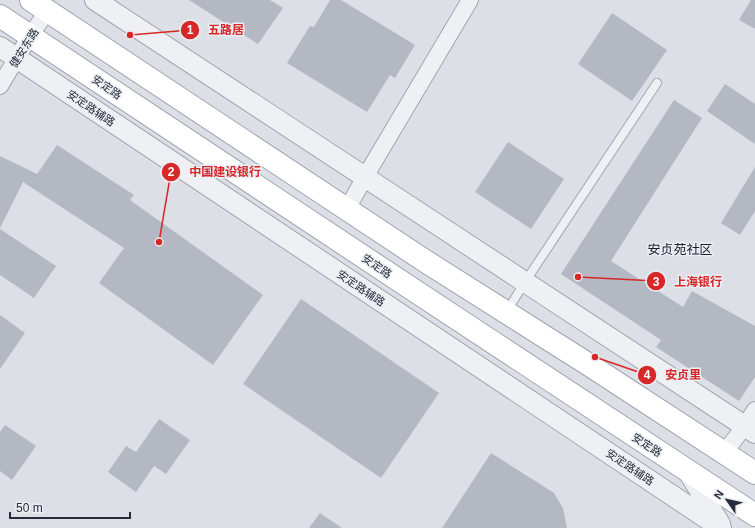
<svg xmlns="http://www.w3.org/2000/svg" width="755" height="528" font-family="Helvetica,'Noto Sans SC',sans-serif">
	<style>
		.building { fill: #b4b8c2 }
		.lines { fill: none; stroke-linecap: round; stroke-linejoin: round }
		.service-casing { stroke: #a2a6af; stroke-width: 10 }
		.minor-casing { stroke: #a2a6af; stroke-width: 18 }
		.tertiary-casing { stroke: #a2a6af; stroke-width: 22 }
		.primary-casing { stroke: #9ca2b0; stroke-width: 24 }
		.service { stroke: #eff0f4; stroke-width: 8 }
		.minor { stroke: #eff0f4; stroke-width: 16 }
		.tertiary { stroke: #eff0f4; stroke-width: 20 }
		.primary { stroke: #fff; stroke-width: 22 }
		.labels { text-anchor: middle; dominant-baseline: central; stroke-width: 3; stroke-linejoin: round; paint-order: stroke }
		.street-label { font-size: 11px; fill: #272c3b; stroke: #ebeef3 }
		.quarter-label { font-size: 13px; fill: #191e2b; stroke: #ebeef3 }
		.leader { fill: none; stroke: #d62828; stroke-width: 1.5 }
		.callout-dot { fill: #d62828; stroke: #ebeef3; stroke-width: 1.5 }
		.mark-label { font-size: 12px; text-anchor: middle; font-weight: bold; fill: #fff }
		.callout-label { font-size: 12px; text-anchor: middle; font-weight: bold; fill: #d62828; stroke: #ebeef3; stroke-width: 3; stroke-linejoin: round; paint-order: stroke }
	</style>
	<rect width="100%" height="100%" fill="#dcdfe5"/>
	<g class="building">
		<path d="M 189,0 L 270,0 L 283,8 L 258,44 Z"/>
		<path d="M 330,0 L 341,0 L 415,45 L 395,78 L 390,75 L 367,112 L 287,63 L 310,26 L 314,27 Z"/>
		<path d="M 751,0 L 755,0 L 755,29 L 739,20 Z"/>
		<path d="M 612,13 L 667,50 L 632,101 L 578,64 Z"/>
		<path d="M 725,84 L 755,104 L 755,144 L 707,111 Z"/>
		<path d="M 674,100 L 702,118 L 611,261 L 683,307 L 692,291 L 755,326 L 755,377 L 739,401 L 656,347 L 661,340 L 561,274 Z"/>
		<path d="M 508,142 L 564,179 L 531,229 L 475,192 Z"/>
		<path d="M 57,145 L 134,195 L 130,200 L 263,295 L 213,365 L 99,283 L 124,248 L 23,182 L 0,228 L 0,156 L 37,174 Z"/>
		<path d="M 755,167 L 755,211 L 740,235 L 721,223 Z"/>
		<path d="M 0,229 L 56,266 L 34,298 L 0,275 Z"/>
		<path d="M 301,299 L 439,393 L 381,478 L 243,384 Z"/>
		<path d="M 0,315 L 25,333 L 0,369 Z"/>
		<path d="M 159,419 L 190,440 L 166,474 L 154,466 L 136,492 L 108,472 L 126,446 L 136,452 Z"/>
		<path d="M 5,425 L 36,446 L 12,480 L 0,471 L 0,432 Z"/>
		<path d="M 491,453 L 554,493 L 563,508 L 567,528 L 442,528 Z"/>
		<path d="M 320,513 L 342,528 L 309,528 Z"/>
	</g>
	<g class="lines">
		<g class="service-casing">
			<path id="service" d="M 507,311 L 525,282 L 657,83"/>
		</g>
		<g class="minor-casing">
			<g id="minor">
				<path d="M 0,86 L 30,36 L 48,10"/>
				<path d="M 347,209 L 365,177 L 470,0"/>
				<path d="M 724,453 L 744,427 L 755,410"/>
			</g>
		</g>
		<g class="tertiary-casing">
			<g id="tertiary">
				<path d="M 95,0 L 755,433"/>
				<path d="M 0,47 L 721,528"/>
				<path d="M 689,473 L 720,524"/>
			</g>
		</g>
		<g class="primary-casing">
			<g id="primary">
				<path d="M 31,0 L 422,259 L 591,366 L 755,473"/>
				<path d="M 0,16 L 406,285 L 755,515"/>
			</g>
		</g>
		<use href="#service" class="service"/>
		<use href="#minor" class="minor"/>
		<use href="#tertiary" class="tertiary"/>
		<use href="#primary" class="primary"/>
	</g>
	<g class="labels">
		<g class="street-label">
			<text transform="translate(24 48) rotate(-58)">健安东路</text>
			<text transform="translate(107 87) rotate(34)">安定路</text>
			<text transform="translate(91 108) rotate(34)">安定路辅路</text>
			<text transform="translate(377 266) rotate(34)">安定路</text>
			<text transform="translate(361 288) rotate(34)">安定路辅路</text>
			<text transform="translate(647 445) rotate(33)">安定路</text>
			<text transform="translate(630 467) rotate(34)">安定路辅路</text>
		</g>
		<g class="quarter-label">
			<text x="680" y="249">安贞苑社区</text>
		</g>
	</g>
	<path class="leader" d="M130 35L190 30M159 242L171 172M578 277L656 281M595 357L647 375"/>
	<g class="callout-dot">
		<circle cx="130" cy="35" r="4"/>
		<circle cx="159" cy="242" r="4"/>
		<circle cx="578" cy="277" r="4"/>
		<circle cx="595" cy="357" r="4"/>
		<circle cx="190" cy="30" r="10"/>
		<circle cx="171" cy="172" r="10"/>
		<circle cx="656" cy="281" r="10"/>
		<circle cx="647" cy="375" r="10"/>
	</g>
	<g class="mark-label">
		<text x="190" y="34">1</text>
		<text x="171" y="176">2</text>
		<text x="656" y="286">3</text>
		<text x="647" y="379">4</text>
	</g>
	<g class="callout-label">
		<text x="226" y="34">五路居</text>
		<text x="225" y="176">中国建设银行</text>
		<text x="698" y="286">上海银行</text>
		<text x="683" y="379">安贞里</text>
	</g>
	<g transform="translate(727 500) rotate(304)" stroke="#ebeef3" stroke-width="3" paint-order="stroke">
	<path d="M0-3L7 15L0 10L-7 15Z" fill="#272c3b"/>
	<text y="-6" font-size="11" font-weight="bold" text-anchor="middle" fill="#272c3b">N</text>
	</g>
	<path d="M10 512v6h120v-6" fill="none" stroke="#272c3b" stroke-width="2"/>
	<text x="16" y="512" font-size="12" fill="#272c3b" stroke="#ebeef3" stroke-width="3" paint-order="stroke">50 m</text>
</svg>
